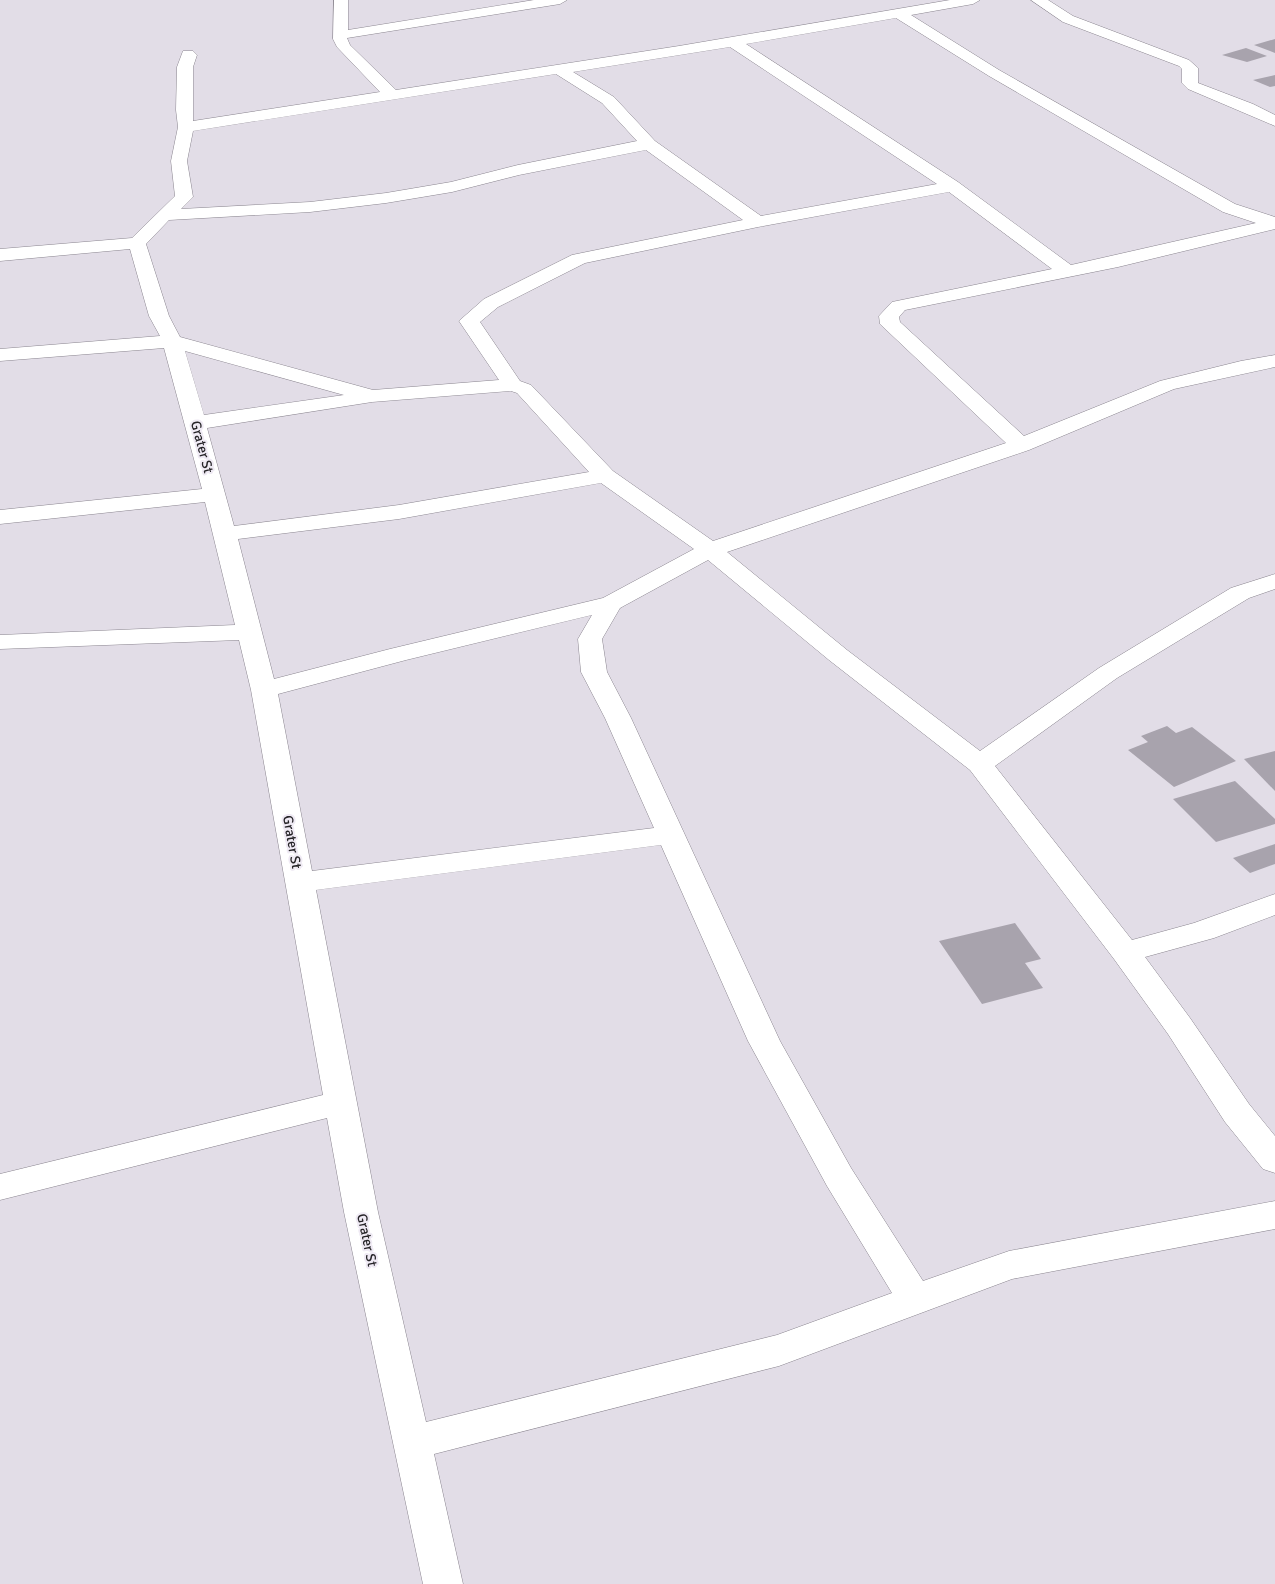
<svg xmlns="http://www.w3.org/2000/svg" width="1275" height="1584" font-family="Signika,sans-serif">
	<style>
		.building { fill: #a8a3ad }
		.lines { fill: none; stroke-linecap: round; stroke-linejoin: round }
		.minor-casing { stroke: #8a858f; stroke-width: 1 }
		.minor { fill: #fff; fill-rule: evenodd }
		.labels { text-anchor: middle; dominant-baseline: central; stroke-width: 4; stroke-linejoin: round; paint-order: stroke }
		.street-label { font-size: 14px; fill: #262428; stroke: #efeaf4 }
	</style>
	<rect width="100%" height="100%" fill="#e2dde7"/>
	<g class="building">
		<path d="M 1275,39 L 1275,53 L 1254,45 Z"/>
		<path d="M 1246,48 L 1267,56 L 1247,62 L 1222,55 Z"/>
		<path d="M 1275,75 L 1275,86 L 1270,87 L 1253,80 Z"/>
		<path d="M 1167,726 L 1176,733 L 1192,727 L 1236,761 L 1174,787 L 1128,750 L 1148,742 L 1141,736 Z"/>
		<path d="M 1275,751 L 1275,791 L 1244,759 Z"/>
		<path d="M 1235,781 L 1275,819 L 1275,824 L 1216,842 L 1173,799 Z"/>
		<path d="M 1275,844 L 1275,864 L 1250,873 L 1233,858 Z"/>
		<path d="M 1015,923 L 1041,959 L 1025,963 L 1043,988 L 982,1004 L 939,941 Z"/>
	</g>
	<g class="lines">
		<g class="minor-casing">
			<g id="minor">
				<path d="M 334,0 L 348,0 L 348,30 L 534,0 L 567,0 L 560,4 L 347,38 L 350,45 L 396,90 L 679,46 L 950,0 L 980,0 L 973,4 L 911,15 L 999,70 L 1235,204 L 1275,217 L 1275,229 L 1118,267 L 905,310 L 899,317 L 900,322 L 1024,436 L 1160,381 L 1241,361 L 1275,355 L 1275,367 L 1174,389 L 1029,450 L 727,552 L 847,650 L 980,751 L 1099,668 L 1231,588 L 1275,574 L 1275,589 L 1249,598 L 1117,678 L 995,766 L 1132,940 L 1194,923 L 1275,894 L 1275,915 L 1214,938 L 1145,957 L 1190,1018 L 1249,1104 L 1275,1136 L 1275,1173 L 1263,1169 L 1225,1122 L 1168,1034 L 1114,959 L 970,770 L 829,660 L 708,560 L 620,608 L 602,639 L 607,672 L 631,718 L 780,1041 L 851,1168 L 923,1281 L 1009,1251 L 1275,1201 L 1275,1229 L 1012,1279 L 779,1366 L 434,1454 L 463,1584 L 423,1584 L 344,1212 L 327,1118 L 0,1200 L 0,1174 L 323,1095 L 251,690 L 239,640 L 0,649 L 0,635 L 235,625 L 205,502 L 0,524 L 0,510 L 202,489 L 164,348 L 0,361 L 0,349 L 160,336 L 149,316 L 130,249 L 0,261 L 0,249 L 132,238 L 175,196 L 171,161 L 178,127 L 176,110 L 177,67 L 183,51 L 193,51 L 197,55 L 193,67 L 193,121 L 380,92 L 337,47 L 333,39 ZM 896,18 L 989,76 L 1223,212 L 1256,223 L 1071,265 L 958,182 L 746,44 ZM 730,47 L 937,184 L 761,216 L 655,141 L 614,97 L 573,72 ZM 556,74 L 602,103 L 637,141 L 518,165 L 451,182 L 386,193 L 310,202 L 181,209 L 193,197 L 187,161 L 193,131 ZM 646,150 L 743,220 L 572,255 L 484,299 L 459,321 L 499,380 L 373,390 L 180,337 L 169,316 L 146,244 L 169,220 L 310,212 L 386,203 L 452,192 L 519,175 ZM 949,192 L 1052,269 L 892,302 L 879,316 L 880,324 L 1006,443 L 713,541 L 613,471 L 531,385 L 520,381 L 480,322 L 498,307 L 585,263 L 758,227 ZM 185,351 L 344,395 L 204,415 ZM 511,391 L 517,393 L 589,472 L 399,505 L 234,526 L 207,428 L 372,402 ZM 601,483 L 694,549 L 603,598 L 390,649 L 274,679 L 238,539 L 399,519 ZM 592,615 L 578,639 L 581,672 L 605,718 L 654,828 L 312,871 L 278,694 L 406,660 ZM 661,845 L 748,1041 L 827,1186 L 892,1293 L 777,1335 L 426,1422 L 378,1212 L 316,890 Z"/>
				<path d="M 1031,0 L 1048,0 L 1073,16 L 1189,60 L 1198,68 L 1198,83 L 1253,104 L 1275,115 L 1275,126 L 1188,89 L 1182,83 L 1182,69 L 1179,66 L 1063,22 Z"/>
			</g>
		</g>
		<use href="#minor" class="minor"/>
	</g>
	<g class="labels">
		<g class="street-label">
			<text transform="translate(202 447) rotate(75)">Grater St</text>
			<text transform="translate(292 842) rotate(80)">Grater St</text>
			<text transform="translate(367 1240) rotate(78)">Grater St</text>
		</g>
	</g>
</svg>
